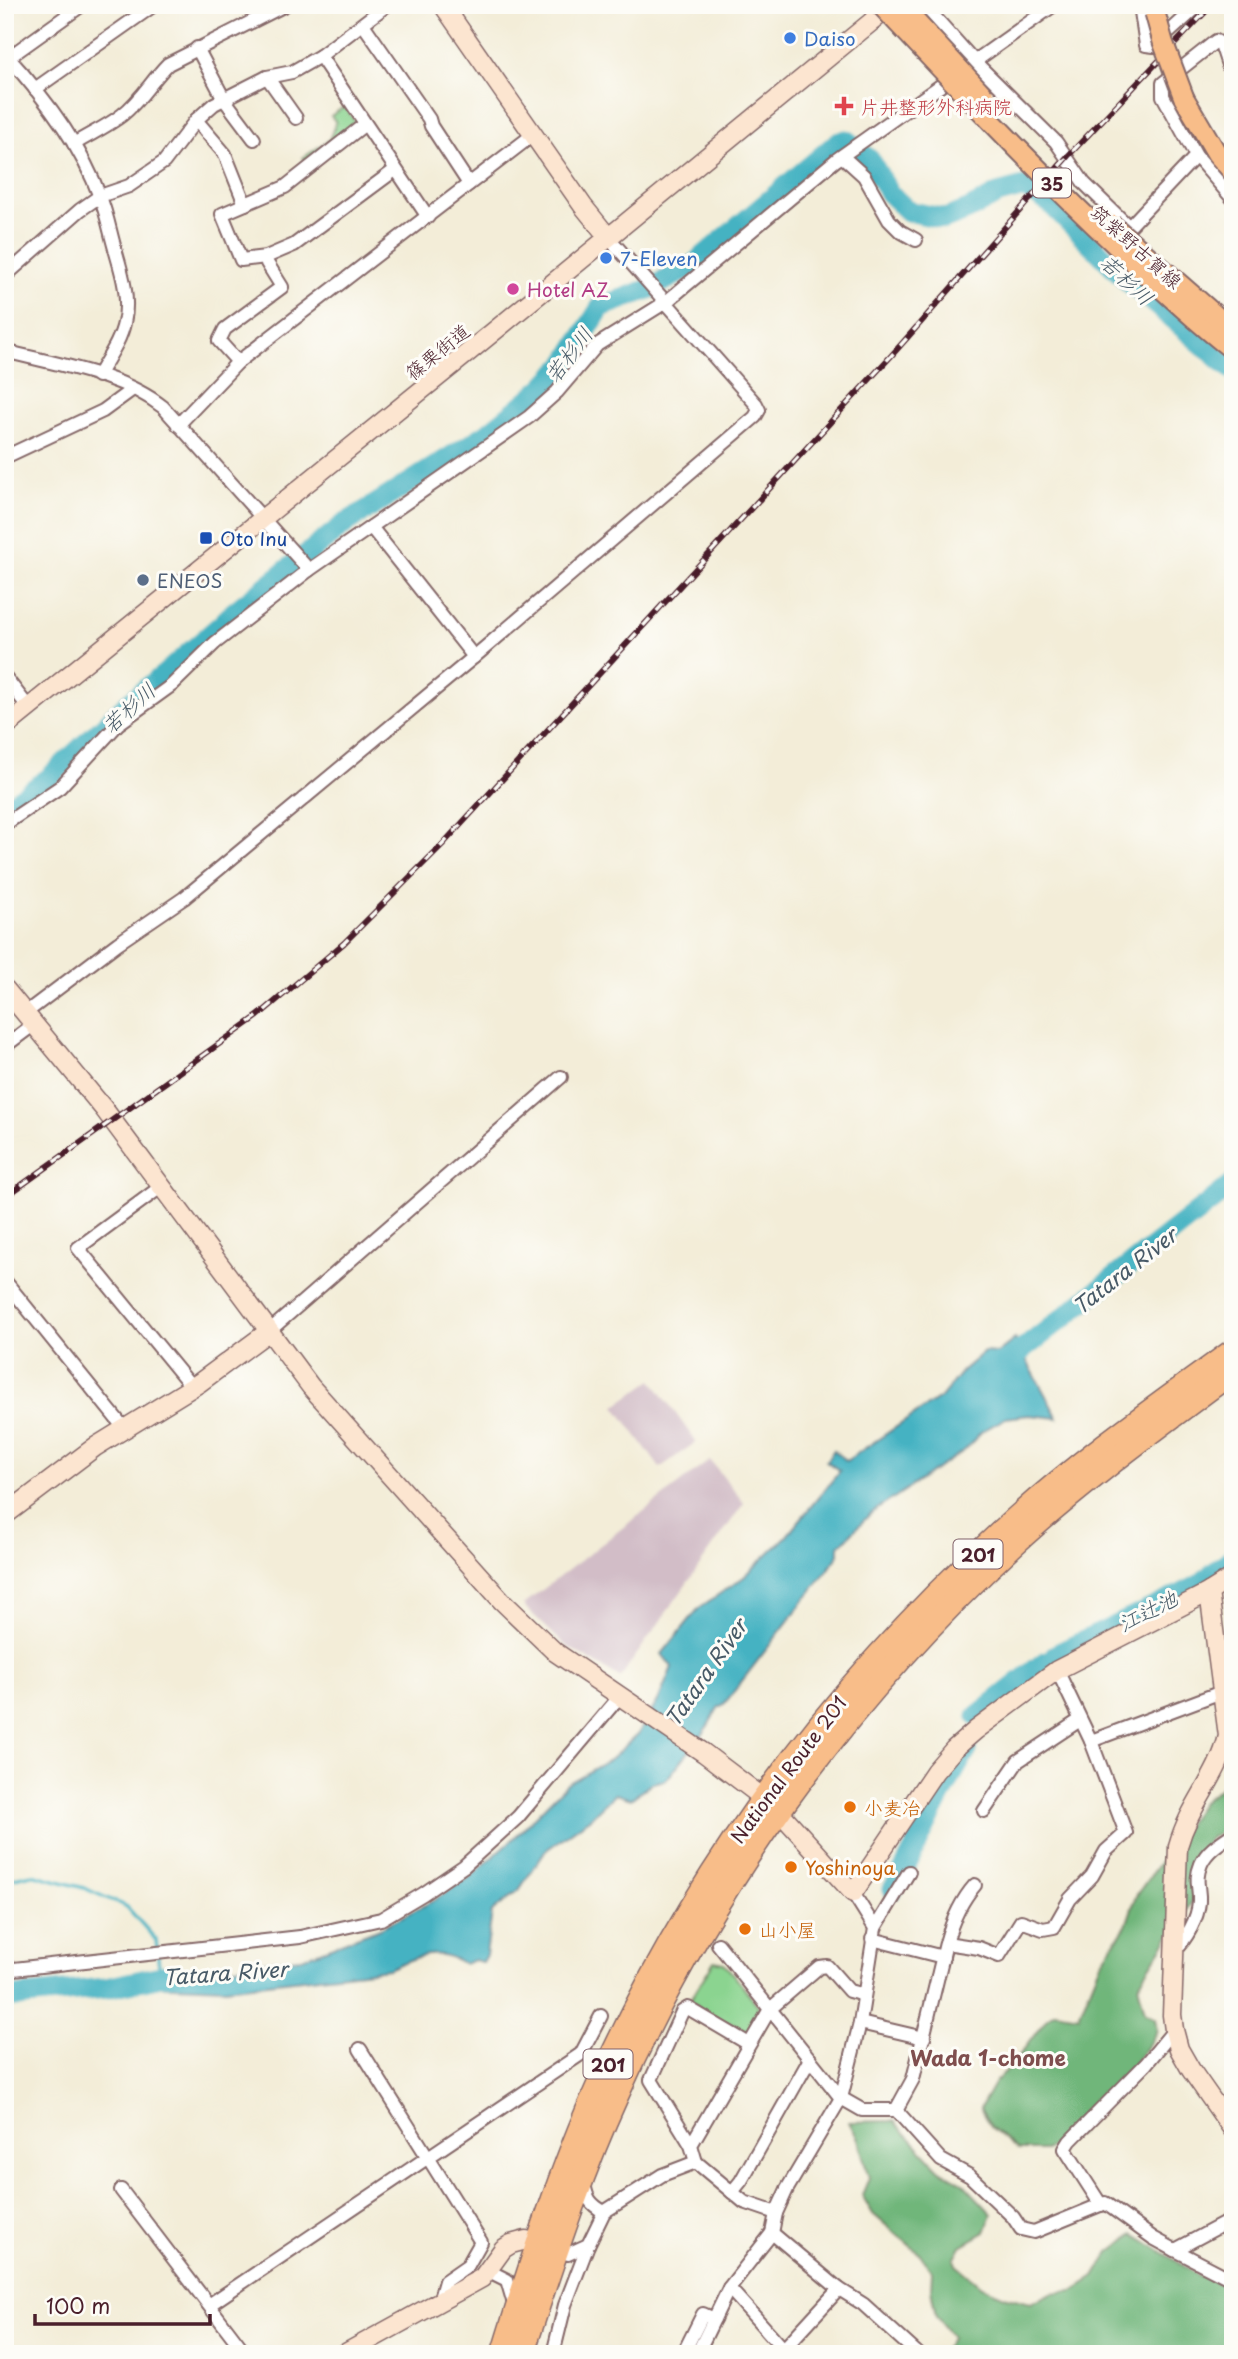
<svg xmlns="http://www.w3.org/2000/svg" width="1238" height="2359" font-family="'Playpen Sans','Klee One',sans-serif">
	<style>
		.industrial { fill: #d2bdc7 }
		.green { fill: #8bd490; stroke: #6a7a5e; stroke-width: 2 }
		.forest { fill: #70b67a; stroke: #5d6a52; stroke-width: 2 }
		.water { fill: #45b2c2; stroke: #486876; stroke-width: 2 }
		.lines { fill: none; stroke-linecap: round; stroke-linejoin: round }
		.stream { stroke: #45b2c2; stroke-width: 3.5 }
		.river { stroke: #45b2c2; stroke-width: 21 }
		.street-casing { stroke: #856768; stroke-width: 16 }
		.secondary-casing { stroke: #856768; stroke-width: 21 }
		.primary-casing { stroke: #856768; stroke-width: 23 }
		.highway-casing { stroke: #856768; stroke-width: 26 }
		.street { stroke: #fff; stroke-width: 12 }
		.secondary { stroke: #fce5d0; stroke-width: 18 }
		.primary { stroke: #f8bd89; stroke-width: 19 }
		.highway { stroke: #f8bd89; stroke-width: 23 }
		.rail-casing { stroke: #4a1f2b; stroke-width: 6 }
		.rail { stroke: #fdfcf7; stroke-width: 3.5; stroke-dasharray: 10; stroke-linecap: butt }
		.primary-bridge-casing { stroke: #856768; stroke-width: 23; stroke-linecap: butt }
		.primary-bridge { stroke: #f8bd89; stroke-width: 19 }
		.shop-dot { fill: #3f7fe0; stroke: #fdfcf7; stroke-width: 2.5 }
		.health-dot { fill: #e0444e; stroke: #fdfcf7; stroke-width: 2.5 }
		.hotel-dot { fill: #d1479c; stroke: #fdfcf7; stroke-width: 2.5 }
		.transit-dot { fill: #1a4fb4; stroke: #fdfcf7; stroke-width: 2.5 }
		.service-dot { fill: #5c6f8a; stroke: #fdfcf7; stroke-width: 2.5 }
		.food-dot { fill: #e8710a; stroke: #fdfcf7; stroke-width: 2.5 }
		.labels { text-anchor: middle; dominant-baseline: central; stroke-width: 6; stroke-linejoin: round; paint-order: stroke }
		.shield { fill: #fdfcf7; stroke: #806168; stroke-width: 2 }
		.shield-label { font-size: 18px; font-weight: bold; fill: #4a1f2b }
		.shop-label { font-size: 19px; fill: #366cbe; stroke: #fdfcf7; text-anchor: start }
		.health-label { font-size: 19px; fill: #be3a42; stroke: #fdfcf7; text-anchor: start }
		.street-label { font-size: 19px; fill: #4a1f2b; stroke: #fdfcf7 }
		.hotel-label { font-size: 19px; fill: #b23c85; stroke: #fdfcf7; text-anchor: start }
		.transit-label { font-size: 19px; fill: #164399; stroke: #fdfcf7; text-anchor: start }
		.service-label { font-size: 19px; fill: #4e5e75; stroke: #fdfcf7; text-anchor: start }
		.food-label { font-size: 19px; fill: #c56008; stroke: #fdfcf7; text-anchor: start }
		.water-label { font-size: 21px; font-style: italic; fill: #485a67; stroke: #fdfcf7 }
		.neighbourhood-label { font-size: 21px; font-weight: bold; fill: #7f4e4e; stroke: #fdfcf7 }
	</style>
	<rect width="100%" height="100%" fill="#fdfcf7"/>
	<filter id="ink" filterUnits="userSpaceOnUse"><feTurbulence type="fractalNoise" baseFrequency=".0143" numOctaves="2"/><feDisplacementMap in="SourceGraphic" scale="14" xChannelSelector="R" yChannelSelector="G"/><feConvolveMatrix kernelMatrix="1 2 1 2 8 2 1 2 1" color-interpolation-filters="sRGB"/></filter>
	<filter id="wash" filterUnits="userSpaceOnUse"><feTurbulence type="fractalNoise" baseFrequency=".00686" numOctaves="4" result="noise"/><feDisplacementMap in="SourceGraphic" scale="28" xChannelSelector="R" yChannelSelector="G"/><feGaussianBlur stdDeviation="1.57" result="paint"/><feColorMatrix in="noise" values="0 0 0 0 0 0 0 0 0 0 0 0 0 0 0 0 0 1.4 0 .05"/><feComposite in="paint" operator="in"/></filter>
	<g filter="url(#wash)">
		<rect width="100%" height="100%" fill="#f3edd8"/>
		<g class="industrial">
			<path d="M 652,1380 L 696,1442 L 660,1468 L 615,1406 Z"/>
			<path d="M 710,1460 L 744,1503 L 620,1678 L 565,1645 L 523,1605 Z"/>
		</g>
		<g class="green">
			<path d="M 345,106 L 357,125 L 309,164 L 303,158 L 329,140 L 336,122 L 331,116 Z"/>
			<path d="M 714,1961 L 724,1963 L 759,2007 L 761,2013 L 749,2032 L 709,2015 L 690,2000 Z"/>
		</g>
		<g class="forest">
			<path d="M 1233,1765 L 1233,1825 L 1208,1839 L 1197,1871 L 1192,1902 L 1138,1985 L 1145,2012 L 1155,2018 L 1157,2030 L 1151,2041 L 1130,2068 L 1100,2101 L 1079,2134 L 1045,2150 L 1018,2150 L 990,2126 L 980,2108 L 995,2082 L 1013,2064 L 1047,2018 L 1056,2012 L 1079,2016 L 1101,1962 L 1126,1926 L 1136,1896 L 1202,1802 L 1224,1784 Z"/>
			<path d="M 894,2121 L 939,2169 L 963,2183 L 992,2214 L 985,2232 L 961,2246 L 954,2259 L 956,2265 L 981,2286 L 1007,2297 L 1031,2303 L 1051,2293 L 1073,2291 L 1095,2277 L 1110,2252 L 1134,2234 L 1198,2275 L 1233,2288 L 1233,2354 L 941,2354 L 952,2337 L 936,2316 L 931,2289 L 932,2271 L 920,2254 L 873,2214 L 862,2195 L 869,2178 L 858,2139 L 849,2122 Z"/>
		</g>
		<path class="water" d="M 1015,1339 L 1058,1418 L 1029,1415 L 1006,1418 L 981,1432 L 965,1450 L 870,1514 L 839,1546 L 839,1555 L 725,1703 L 718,1708 L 703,1734 L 666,1780 L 652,1783 L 631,1799 L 615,1794 L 589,1819 L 545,1851 L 519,1890 L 492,1912 L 486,1955 L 482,1962 L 474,1960 L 464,1964 C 437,1946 415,1957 388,1969 L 225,1988 L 149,1985 L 146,1971 L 209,1972 L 267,1961 L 302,1958 L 380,1928 L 431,1902 L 469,1878 L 513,1839 L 567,1784 L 611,1759 L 638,1734 L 659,1699 L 672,1667 L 662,1654 L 699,1608 L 744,1577 L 786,1537 L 840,1471 L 826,1461 L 834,1450 L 846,1461 L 942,1396 L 962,1371 L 984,1352 L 997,1353 Z"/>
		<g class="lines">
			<path class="stream" d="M 5,1880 L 32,1874 L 84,1888 L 127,1907 L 156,1940 L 160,1975"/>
			<g class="river">
				<path d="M 5,809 L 49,778 L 126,705 L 165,674 L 221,625 L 234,612 L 346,523 L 488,433 L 543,388 L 567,362 L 601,307 L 649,289 L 692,266 L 837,143 L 846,140 L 870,160 L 889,193 L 908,211 L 945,219 L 968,210 L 998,194 L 1024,187 L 1050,203 L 1130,283 L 1233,370"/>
				<path d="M 1003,1369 L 1021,1351 L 1233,1184"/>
				<path d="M 1055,1655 L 1176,1597 L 1199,1585 L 1233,1557"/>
				<path d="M 977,1716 L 1046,1661"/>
				<path d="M 893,1889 C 920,1844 938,1794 967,1750"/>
				<path d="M 5,1998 L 106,1988 L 161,1976 L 176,1975"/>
			</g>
		</g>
	</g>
	<g filter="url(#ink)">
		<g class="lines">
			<g class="street-casing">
				<g id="street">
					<path d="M 924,5 L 974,61 L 1056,142 L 1084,183 L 1129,227 L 1196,156"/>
					<path d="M 1140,5 L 1146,45 L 1154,46 L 1199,5"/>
					<path d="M 363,24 L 429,119 L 431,126 L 469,184"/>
					<path d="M 197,48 L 224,99 L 254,139"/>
					<path d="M 5,54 C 42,94 81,145 100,197 C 107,214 110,232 115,249 C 122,273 130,298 124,323 C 120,342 107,359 98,376"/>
					<path d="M 320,56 L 428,217"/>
					<path d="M 5,60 L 82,5"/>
					<path d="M 267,77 L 296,118"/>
					<path d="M 1233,80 L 1221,44 L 1216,41 L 1163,83 L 1163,96 L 1196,156 L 1233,199"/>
					<path d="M 35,89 L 154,5"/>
					<path d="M 196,120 L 225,154 L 245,204"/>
					<path d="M 365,124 L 285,187 L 222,214 L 241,260 L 266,257 L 294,245 L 395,170"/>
					<path d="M 74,144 C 90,134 108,126 122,115 C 141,100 152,80 168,64 L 285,5"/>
					<path d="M 842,156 L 864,176 L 889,220 L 900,231 L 916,240"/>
					<path d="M 5,276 L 80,210 L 100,196 L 129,186 L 164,162 L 196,120 L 214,104 L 267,77 L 292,72 L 320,56 L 387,5"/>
					<path d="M 5,351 C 57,365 120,373 163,407 L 309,570"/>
					<path d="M 238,362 L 219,341 L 225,329 L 282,287 L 267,263 L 266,257"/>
					<path d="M 178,425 L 238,362 L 534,134"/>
					<path d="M 5,457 L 103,411 L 133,389"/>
					<path d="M 371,527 L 474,657"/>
					<path d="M 5,677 L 29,708"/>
					<path d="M 5,824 L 60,787 L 118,724 L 172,685 L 215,643 L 309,570 L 529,417 L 557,392 L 597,345 L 666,302 L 836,160 L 1054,5"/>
					<path d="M 24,1014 L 118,943 L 184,898 L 474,657 L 755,417 L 759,410 L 756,404 L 608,237"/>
					<path d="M 5,1046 L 33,1025"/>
					<path d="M 162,1186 L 78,1248 L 192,1387"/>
					<path d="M 5,1281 L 124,1428"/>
					<path d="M 268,1332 L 561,1077"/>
					<path d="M 1091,1741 L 1224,1691"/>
					<path d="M 984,1811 L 1018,1761 L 1080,1720"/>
					<path d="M 875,1928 L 909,1872"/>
					<path d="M 872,1939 L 943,1957"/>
					<path d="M 946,1943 C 952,1921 960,1902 975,1885"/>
					<path d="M 718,1944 L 841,2098 L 862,2110 L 896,2110 L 941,2160 L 970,2176 L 1013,2217 L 1021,2229 L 1034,2232 L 1105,2203 L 1153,2238 L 1175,2250 L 1233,2219"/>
					<path d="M 1175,1950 C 1186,1939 1198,1919 1199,1902 C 1200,1887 1194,1881 1201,1864 C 1207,1850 1221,1842 1233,1834"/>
					<path d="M 5,1970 L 300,1937 L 381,1919 L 423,1894 L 464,1866 L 518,1817 L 620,1696"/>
					<path d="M 860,2023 L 924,2038"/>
					<path d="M 360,2049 L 481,2242 L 468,2265 L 445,2281 L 439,2302"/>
					<path d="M 896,2110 L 913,2079 L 946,1943 L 979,1948 L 999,1956 L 1021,1921 L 1043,1929 L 1054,1927 L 1070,1899 L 1092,1876 L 1106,1851 L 1126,1833 L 1091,1741 L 1057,1670"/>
					<path d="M 691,2145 L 651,2080 L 682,2012 L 688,2008 L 749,2044"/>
					<path d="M 696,2162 L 691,2145 L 770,2009 L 819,1967 L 827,1966 L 849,1991 L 864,1995"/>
					<path d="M 584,2182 C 586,2198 590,2204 604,2212"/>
					<path d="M 121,2190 L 246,2354"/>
					<path d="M 732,2192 L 741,2181 L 810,2059"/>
					<path d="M 1101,2205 L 1065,2149 L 1070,2141 L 1146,2064 L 1174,2030"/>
					<path d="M 772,2233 L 839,2289 L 863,2304 L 918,2354"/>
					<path d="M 556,2249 L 568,2254 L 588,2245 L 604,2212 L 662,2175 L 696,2162 L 744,2202 L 776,2213"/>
					<path d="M 1175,2250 L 1233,2280"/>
					<path d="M 489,2271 L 507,2280 L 514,2304"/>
					<path d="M 729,2288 L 780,2345 L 782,2354"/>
					<path d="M 209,2305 L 581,2054 L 601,2016"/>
					<path d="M 781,2352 L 839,2289"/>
					<path d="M 553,2354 L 565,2305 L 588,2245"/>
					<path d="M 683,2354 L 703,2314 L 714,2319 L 729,2288 L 772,2233 L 776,2213 L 787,2189 L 841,2098 L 860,2023 L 875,1928 L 853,1893"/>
					<path d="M 697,2354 L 714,2319"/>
				</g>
			</g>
			<g class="secondary-casing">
				<g id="secondary">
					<path d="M 443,5 L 583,206 L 608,237"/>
					<path d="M 5,727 L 465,355 L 892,5"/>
					<path d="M 5,989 L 104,1109 L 311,1387 L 502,1601 L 555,1652 L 704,1753 L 762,1797 L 778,1810 L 853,1893 L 935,1771 L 954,1749 L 976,1730 L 1057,1670 L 1209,1592 L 1233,1577"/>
					<path d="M 5,1515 L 95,1447 L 199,1383 L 268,1332"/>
					<path d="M 1209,1592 L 1228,1736 C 1218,1778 1190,1803 1178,1846 L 1172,2015 L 1174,2030 L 1179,2049 L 1191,2070 L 1233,2130"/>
					<path d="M 344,2354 L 482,2278 L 503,2249 L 511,2244 L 526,2240 L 549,2246"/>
				</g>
			</g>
			<g class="primary-casing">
				<path id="primary" d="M 1184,98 L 1217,154 L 1233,172"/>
			</g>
			<g class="highway-casing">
				<g id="highway">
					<path d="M 503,2354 C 531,2263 560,2171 599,2084 C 694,1872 831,1688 1002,1531 C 1073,1465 1154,1408 1233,1351"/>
					<path d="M 522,2354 C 551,2267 578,2180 616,2097 C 708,1888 846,1699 1013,1545 C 1082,1482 1158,1427 1233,1371"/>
				</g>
			</g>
			<use href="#street" class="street"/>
			<use href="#secondary" class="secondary"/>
			<use href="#primary" class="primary"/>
			<use href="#highway" class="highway"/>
			<g class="rail-casing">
				<path id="rail" d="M 5,1197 L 258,1016 L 344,943 L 442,845 L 891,356 L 1068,156 L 1212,5"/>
			</g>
			<use href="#rail" class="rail"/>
			<g class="primary-bridge-casing">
				<g id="primary-bridge">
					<path d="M 881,5 C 958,87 1035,169 1117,246 C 1154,282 1192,318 1233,350"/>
					<path d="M 900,5 L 985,97"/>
					<path d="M 1155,13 L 1163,42 L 1184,98"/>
					<path d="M 1112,225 L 1233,331"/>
				</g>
			</g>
			<use href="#primary-bridge" class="primary-bridge"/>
		</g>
	</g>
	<g class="shop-dot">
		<circle cx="790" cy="38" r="7"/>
		<circle cx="606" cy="258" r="7"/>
	</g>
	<path class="health-dot" d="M840.5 95.5h7v7h7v7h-7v7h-7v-7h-7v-7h7z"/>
	<circle class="hotel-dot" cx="513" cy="289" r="7"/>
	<rect class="transit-dot" x="199" y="531" width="14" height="14" rx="3.5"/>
	<circle class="service-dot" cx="143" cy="580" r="7"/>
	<g class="food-dot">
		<circle cx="850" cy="1807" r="7"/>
		<circle cx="791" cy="1867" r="7"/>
		<circle cx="745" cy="1929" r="7"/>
	</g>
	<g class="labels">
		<g class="shield">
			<rect x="1033" y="168.5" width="38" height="29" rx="5"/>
			<rect x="953.5" y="1539.5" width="49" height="29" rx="5"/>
			<rect x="583.5" y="2049.5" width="49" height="29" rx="5"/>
		</g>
		<g class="shield-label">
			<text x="1052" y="183">35</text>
			<text x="978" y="1554">201</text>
			<text x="608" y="2064">201</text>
		</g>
		<g class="shop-label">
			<text x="804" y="38">Daiso</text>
			<text x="620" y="258">7-Eleven</text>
		</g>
		<g class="health-label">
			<text x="860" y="106">片井整形外科病院</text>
		</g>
		<g class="street-label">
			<text transform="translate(1137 246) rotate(42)">筑紫野古賀線</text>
			<text transform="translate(437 351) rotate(-39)">篠栗街道</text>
			<text transform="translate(788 1769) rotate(-53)">National Route 201</text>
		</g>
		<g class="hotel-label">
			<text x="527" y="289">Hotel AZ</text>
		</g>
		<g class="transit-label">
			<text x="220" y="538">Oto Inu</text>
		</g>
		<g class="service-label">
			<text x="157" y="580">ENEOS</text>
		</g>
		<g class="food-label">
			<text x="864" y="1807">小麦冶</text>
			<text x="805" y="1867">Yoshinoya</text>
			<text x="759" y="1929">山小屋</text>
		</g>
		<g class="water-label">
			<text transform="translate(1128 279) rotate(43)">若杉川</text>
			<text transform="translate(568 354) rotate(-53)">若杉川</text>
			<text transform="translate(128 707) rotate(-42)">若杉川</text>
			<text transform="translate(1124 1270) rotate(-38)">Tatara River</text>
			<text transform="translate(1147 1610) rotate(-27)">江辻池</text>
			<text transform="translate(705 1672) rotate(-55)">Tatara River</text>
			<text transform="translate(225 1972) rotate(-4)">Tatara River</text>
		</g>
		<g class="neighbourhood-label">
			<text x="988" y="2057">Wada 1-chome</text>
		</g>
	</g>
	<rect width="1238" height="2359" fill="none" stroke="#fdfcf7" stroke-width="28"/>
	<path d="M35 2314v10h175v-10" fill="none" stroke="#4a1f2b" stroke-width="3.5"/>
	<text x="46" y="2314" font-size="21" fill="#4a1f2b" stroke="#fdfcf7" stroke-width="5" paint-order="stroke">100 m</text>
</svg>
